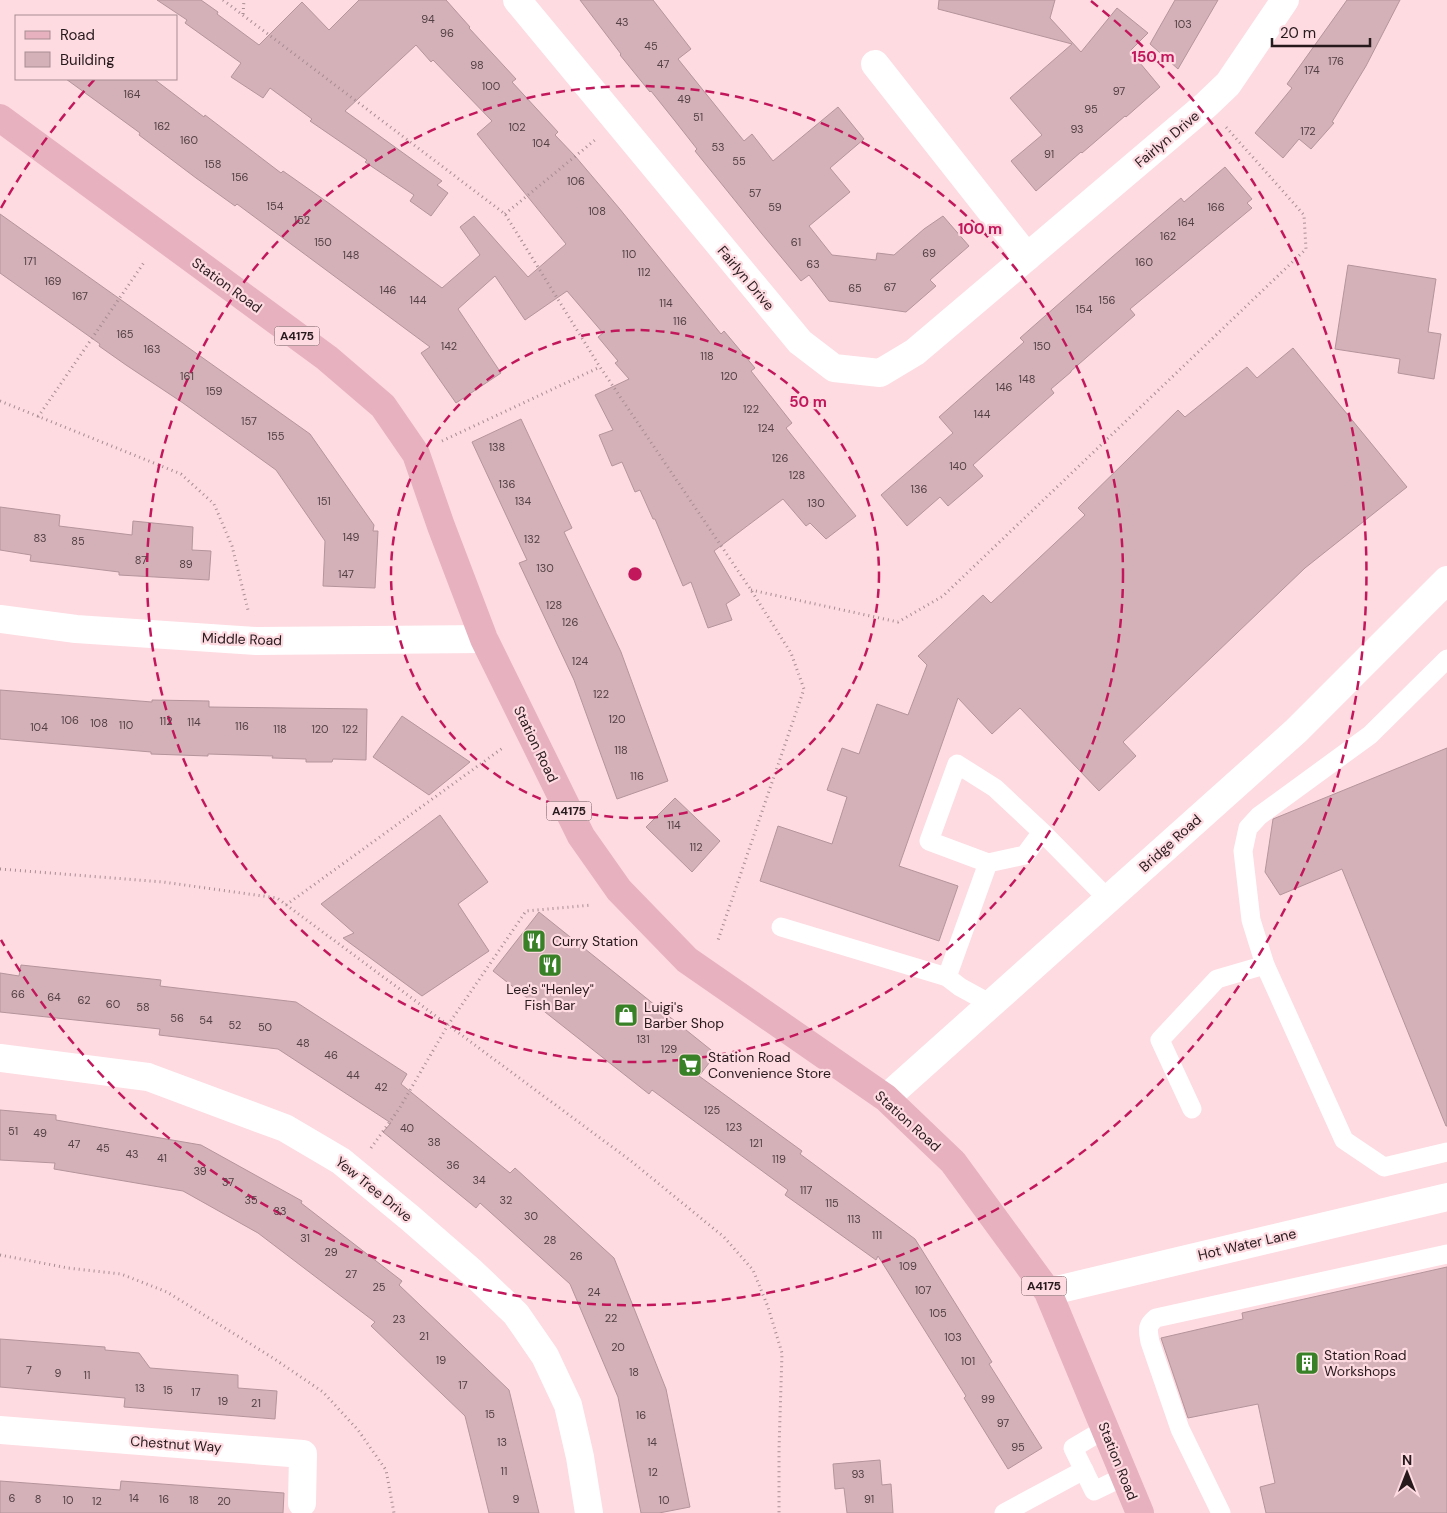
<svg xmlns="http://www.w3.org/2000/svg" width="1447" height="1513" font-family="'DM Sans',sans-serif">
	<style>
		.building { fill: #d4b1b9; stroke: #b5949b }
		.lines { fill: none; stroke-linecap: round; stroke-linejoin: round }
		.path { stroke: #a88d93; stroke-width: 3; stroke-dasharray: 1 4; stroke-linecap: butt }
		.service { stroke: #fff; stroke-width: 19 }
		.minor { stroke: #fff; stroke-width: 28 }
		.primary { stroke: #e7b1bf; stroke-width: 28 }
		.ring { fill: none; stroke: #c2185b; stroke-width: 2.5; stroke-dasharray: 9 6 }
		.labels { text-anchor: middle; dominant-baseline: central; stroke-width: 4.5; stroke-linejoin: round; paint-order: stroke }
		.number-label { font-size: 11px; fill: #524044 }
		.shield { fill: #fedae1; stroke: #685458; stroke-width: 1 }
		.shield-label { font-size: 12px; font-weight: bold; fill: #271a1d }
		.street-label { font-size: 14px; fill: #271a1d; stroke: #fedae1 }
		.poi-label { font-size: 14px; fill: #271a1d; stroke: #fedae1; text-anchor: start }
		.centre { fill: #c2185b; stroke: #fedae1; stroke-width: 2.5 }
		.ring-label { font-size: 15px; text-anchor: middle; font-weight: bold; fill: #c2185b; stroke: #fedae1; stroke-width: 4.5; stroke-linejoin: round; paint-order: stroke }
	</style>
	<rect width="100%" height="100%" fill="#fedae1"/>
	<g class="building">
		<path d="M 157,0 L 201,0 L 218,12 L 217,14 L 259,45 L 302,2 L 329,30 L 359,0 L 446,0 L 470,27 L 469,28 L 516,79 L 512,82 L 558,132 L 555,135 L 575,156 L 619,208 L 721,334 L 724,331 L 755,368 L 751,371 L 792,423 L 786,428 L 856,516 L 826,539 L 810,523 L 806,526 L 783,499 L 714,551 L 740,595 L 726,604 L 732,620 L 708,628 L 691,582 L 683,586 L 655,519 L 653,519 L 640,490 L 635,492 L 622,462 L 612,466 L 599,435 L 613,430 L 595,395 L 629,379 L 615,363 L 618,361 L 598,337 L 603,333 L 567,291 L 525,320 L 495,276 L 458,309 L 501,373 L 456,403 L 421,353 L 430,347 L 237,204 L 235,206 L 196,178 L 139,135 L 140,133 L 66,79 L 154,79 L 204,117 L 205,115 L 281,173 L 283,171 L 330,204 L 442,288 L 480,255 L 460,227 L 474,216 L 528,277 L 566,244 L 477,134 L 492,121 L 433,60 L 431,62 L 416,45 L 345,111 L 442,181 L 437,185 L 448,193 L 431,216 L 410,201 L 414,195 L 365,162 L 367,160 L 310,121 L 312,119 L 270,88 L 263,98 L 231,77 L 241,63 L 185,23 L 187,20 Z"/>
		<path d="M 580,0 L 653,0 L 691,49 L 678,59 L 744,141 L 752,134 L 773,161 L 838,107 L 864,139 L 830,168 L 850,192 L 809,226 L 832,255 L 876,260 L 877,253 L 894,255 L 924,229 L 943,216 L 969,246 L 930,280 L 936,286 L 906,312 L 829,301 L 809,275 L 801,281 L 762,234 L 695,151 L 697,149 L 675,121 L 651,91 L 650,92 L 620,55 L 621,54 Z"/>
		<path d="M 939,0 L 1055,0 L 1050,18 L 1081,52 L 1117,8 L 1148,33 L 1130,51 L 1160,87 L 1126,117 L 1125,116 L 1082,153 L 1081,152 L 1036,191 L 1011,161 L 1042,135 L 1010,98 L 1072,44 L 938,9 Z"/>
		<path d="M 1175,0 L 1218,0 L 1178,69 L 1150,44 Z"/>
		<path d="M 1347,0 L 1400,0 L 1366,66 L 1332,122 L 1334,123 L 1311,149 L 1299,139 L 1283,158 L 1255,133 L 1292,88 L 1287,84 Z"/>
		<path d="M 1225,167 L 1252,199 L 1247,203 L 1252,208 L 1130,309 L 1135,315 L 1071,371 L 1071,372 L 1051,389 L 1054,393 L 973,465 L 983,476 L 948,506 L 940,497 L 907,526 L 881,495 L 953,433 L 939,417 L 1024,342 L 1020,338 L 1112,257 L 1181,198 L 1184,202 Z"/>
		<path d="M 0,214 L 310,434 L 374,525 L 373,531 L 378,531 L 375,588 L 323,586 L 325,541 L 276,470 L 183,403 L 126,365 L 99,346 L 100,344 L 0,273 Z"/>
		<path d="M 1348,265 L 1436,279 L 1428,332 L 1441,334 L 1434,379 L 1398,373 L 1400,359 L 1335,349 Z"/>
		<path d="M 1293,348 L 1407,487 L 1305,568 L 1123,742 L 1136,756 L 1099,791 L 1020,708 L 992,734 L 958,698 L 899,866 L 958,886 L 939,941 L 760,881 L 778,826 L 832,844 L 847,797 L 827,790 L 842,748 L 859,754 L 877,704 L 908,715 L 927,665 L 918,656 L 983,595 L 991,603 L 1085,515 L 1078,508 L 1178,410 L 1185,417 L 1247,367 L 1257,378 Z"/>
		<path d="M 521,419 L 572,528 L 564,532 L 621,652 L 668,781 L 617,799 L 574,680 L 519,563 L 527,560 L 472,442 Z"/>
		<path d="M 0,507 L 60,515 L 59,526 L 132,535 L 133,521 L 193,527 L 192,550 L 211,551 L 209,580 L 119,575 L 119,572 L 30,561 L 31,555 L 0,550 Z"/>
		<path d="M 0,690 L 152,702 L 152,700 L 209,701 L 209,707 L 367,709 L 366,760 L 333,759 L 332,762 L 306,762 L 306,759 L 272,758 L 273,756 L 208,754 L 208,756 L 151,754 L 151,752 L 0,739 Z"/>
		<path d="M 402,716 L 470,762 L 429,795 L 373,757 Z"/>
		<path d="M 1447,748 L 1447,1126 L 1446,1126 L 1342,869 L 1280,895 L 1265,872 L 1273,819 Z"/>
		<path d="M 675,798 L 720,841 L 692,872 L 646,827 Z"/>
		<path d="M 440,815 L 488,882 L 458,904 L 489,951 L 422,996 L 343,938 L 354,933 L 321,904 Z"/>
		<path d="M 539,912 L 716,1054 L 699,1076 L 802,1151 L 800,1154 L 915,1239 L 992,1362 L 989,1364 L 1042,1448 L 1008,1469 L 964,1398 L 966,1396 L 878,1256 L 876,1260 L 785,1195 L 788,1190 L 652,1090 L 649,1094 L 493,971 Z"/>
		<path d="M 21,965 L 161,980 L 160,986 L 296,1002 L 407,1074 L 401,1084 L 510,1173 L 515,1168 L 614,1258 L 666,1389 L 690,1507 L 659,1513 L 641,1513 L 618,1397 L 570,1284 L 480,1203 L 476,1208 L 383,1132 L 391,1123 L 278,1049 L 159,1035 L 160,1029 L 0,1012 L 0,973 L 19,976 Z"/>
		<path d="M 0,1110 L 56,1115 L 56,1120 L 201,1145 L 302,1201 L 301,1203 L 402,1281 L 399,1285 L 509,1390 L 539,1513 L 489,1513 L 465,1416 L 371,1326 L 375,1322 L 258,1233 L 183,1191 L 54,1169 L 55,1163 L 0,1160 Z"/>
		<path d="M 1447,1267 L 1447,1513 L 1266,1513 L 1260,1487 L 1275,1483 L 1258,1404 L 1188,1418 L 1161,1338 L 1243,1319 L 1242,1313 Z"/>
		<path d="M 0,1339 L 105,1347 L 105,1350 L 139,1353 L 150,1368 L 238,1375 L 238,1388 L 277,1391 L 275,1419 L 124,1407 L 125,1398 L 0,1387 Z"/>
		<path d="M 880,1460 L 882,1485 L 891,1484 L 893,1513 L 847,1513 L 844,1488 L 835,1489 L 833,1464 Z"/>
		<path d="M 0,1481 L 120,1490 L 121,1481 L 284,1493 L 283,1513 L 0,1513 Z"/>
	</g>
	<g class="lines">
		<g class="path">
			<path d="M 223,0 L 505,214 L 600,367 L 751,590 L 791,653 L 804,689 L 717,943"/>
			<path d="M 243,14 L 244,0"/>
			<path d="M 505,214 L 595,140"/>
			<path d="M 0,401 L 181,474 L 214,504 L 232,546 L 248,610"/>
			<path d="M 38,417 L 145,261"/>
			<path d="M 442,441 L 600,367"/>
			<path d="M 751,590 L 898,622 L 943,596 L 1306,249 L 1304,215 L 1226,127"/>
			<path d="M 0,869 L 163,882 L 277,898 L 631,1161 L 724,1237 L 753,1270 L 768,1307 L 782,1353 L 779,1449 L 779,1513"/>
			<path d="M 286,905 L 504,747"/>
			<path d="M 371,1148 L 399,1109 L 448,1025 L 526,911 L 592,905"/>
			<path d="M 0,1255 L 68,1268 L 121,1274 L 167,1292 L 273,1358 L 323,1392 L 358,1430 L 386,1470 L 394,1513"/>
		</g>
		<g class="service">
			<path d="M 1447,659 L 1370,735 L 1259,816 L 1248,828 L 1243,851 L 1251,920 L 1265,965 L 1344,1140 L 1384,1167 L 1447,1152"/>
			<path d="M 1042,832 L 1025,855 L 988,863 L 929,841 L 957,764 L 995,788 L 1042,832 L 1108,899"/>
			<path d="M 781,927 L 947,977 L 960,987 L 991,1004"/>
			<path d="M 947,977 L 988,863"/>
			<path d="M 1192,1109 L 1160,1040 L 1217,979 L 1265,965"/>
			<path d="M 1105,1429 L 1073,1448 L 1094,1491 L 1125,1476"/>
			<path d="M 1004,1513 L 1084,1470"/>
			<path d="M 1221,1513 L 1180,1429 L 1150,1342 C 1148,1330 1146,1326 1156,1318 L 1447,1254"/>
		</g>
		<g class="minor">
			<path d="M 517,0 L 800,342 L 834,368 L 880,373 L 915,352 L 1206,105 L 1228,84 L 1285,0"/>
			<path d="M 875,64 L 1027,257"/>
			<path d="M 0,619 L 76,629 L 256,641 L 484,639"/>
			<path d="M 0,1058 L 148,1077 L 285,1128 L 341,1161 L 410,1218 L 471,1271 L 516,1314 L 545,1356 L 568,1405 L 580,1457 L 589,1513"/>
			<path d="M 886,1098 L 1296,731 L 1447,580"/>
			<path d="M 1048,1292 L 1447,1197"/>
			<path d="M 0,1430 L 303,1454 L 302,1503"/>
		</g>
		<path class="primary" d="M 0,118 L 327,358 L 383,406 L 416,454 L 441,526 L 484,639 L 581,836 L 619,890 L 687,960 L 886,1098 L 953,1162 L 1048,1292 L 1140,1513"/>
	</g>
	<g class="ring">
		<circle cx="635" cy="574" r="244"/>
		<circle cx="635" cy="574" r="488"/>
		<path d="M1 208A732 732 0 0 1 95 79M1091 1A732 732 0 1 1 1 940"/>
	</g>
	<defs>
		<g id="restaurant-square" transform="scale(1.25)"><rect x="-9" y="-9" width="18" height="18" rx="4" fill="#398127" stroke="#fedae1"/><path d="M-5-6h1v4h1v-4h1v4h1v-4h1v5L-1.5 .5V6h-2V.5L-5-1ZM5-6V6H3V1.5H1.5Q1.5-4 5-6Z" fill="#fff"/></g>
		<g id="shop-square" transform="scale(1.25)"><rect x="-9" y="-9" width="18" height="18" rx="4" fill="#398127" stroke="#fedae1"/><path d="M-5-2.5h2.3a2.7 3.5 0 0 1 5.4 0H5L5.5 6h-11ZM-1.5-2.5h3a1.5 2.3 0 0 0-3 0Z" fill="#fff"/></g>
		<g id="supermarket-square" transform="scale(1.25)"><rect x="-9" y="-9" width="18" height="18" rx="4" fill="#398127" stroke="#fedae1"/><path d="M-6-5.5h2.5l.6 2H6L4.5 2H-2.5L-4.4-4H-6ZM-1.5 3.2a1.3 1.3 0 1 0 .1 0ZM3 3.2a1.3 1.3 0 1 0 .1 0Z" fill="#fff"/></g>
		<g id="building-square" transform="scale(1.25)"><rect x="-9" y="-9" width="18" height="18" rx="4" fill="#398127" stroke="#fedae1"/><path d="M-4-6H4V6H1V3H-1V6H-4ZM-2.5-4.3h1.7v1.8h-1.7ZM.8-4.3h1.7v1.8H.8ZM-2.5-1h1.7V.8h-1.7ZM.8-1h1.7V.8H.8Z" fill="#fff"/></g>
	</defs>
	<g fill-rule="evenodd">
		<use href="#restaurant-square" x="534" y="941"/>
		<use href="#restaurant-square" x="550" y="965"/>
		<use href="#shop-square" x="626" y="1015"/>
		<use href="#supermarket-square" x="690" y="1065"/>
		<use href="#building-square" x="1307" y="1363"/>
	</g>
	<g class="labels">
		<g class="number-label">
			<text x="428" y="19">94</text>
			<text x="622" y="22">43</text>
			<text x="1183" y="24">103</text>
			<text x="447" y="33">96</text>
			<text x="651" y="46">45</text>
			<text x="1336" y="61">176</text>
			<text x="663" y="64">47</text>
			<text x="477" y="65">98</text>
			<text x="1312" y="70">174</text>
			<text x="491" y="86">100</text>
			<text x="1119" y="91">97</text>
			<text x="132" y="94">164</text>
			<text x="684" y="99">49</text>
			<text x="1091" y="109">95</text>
			<text x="698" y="117">51</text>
			<text x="162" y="126">162</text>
			<text x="517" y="127">102</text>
			<text x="1077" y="129">93</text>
			<text x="1308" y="131">172</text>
			<text x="189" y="140">160</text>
			<text x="541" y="143">104</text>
			<text x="718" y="147">53</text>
			<text x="1049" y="154">91</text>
			<text x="739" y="161">55</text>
			<text x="213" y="164">158</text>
			<text x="240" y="177">156</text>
			<text x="576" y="181">106</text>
			<text x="755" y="193">57</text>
			<text x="275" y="206">154</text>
			<text x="775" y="207">59</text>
			<text x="1216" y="207">166</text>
			<text x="597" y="211">108</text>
			<text x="302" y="220">152</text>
			<text x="1186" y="222">164</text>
			<text x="1168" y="236">162</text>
			<text x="323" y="242">150</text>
			<text x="796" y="242">61</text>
			<text x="929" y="253">69</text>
			<text x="629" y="254">110</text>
			<text x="351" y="255">148</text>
			<text x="30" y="261">171</text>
			<text x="1144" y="262">160</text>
			<text x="813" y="264">63</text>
			<text x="644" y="272">112</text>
			<text x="53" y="281">169</text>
			<text x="890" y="287">67</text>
			<text x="855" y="288">65</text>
			<text x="388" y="290">146</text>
			<text x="80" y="296">167</text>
			<text x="418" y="300">144</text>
			<text x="1107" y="300">156</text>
			<text x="666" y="303">114</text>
			<text x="1084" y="309">154</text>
			<text x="680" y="321">116</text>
			<text x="125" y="334">165</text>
			<text x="449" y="346">142</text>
			<text x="1042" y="346">150</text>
			<text x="152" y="349">163</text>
			<text x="707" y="356">118</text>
			<text x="187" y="376">161</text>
			<text x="729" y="376">120</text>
			<text x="1027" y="379">148</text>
			<text x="1004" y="387">146</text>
			<text x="214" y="391">159</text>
			<text x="751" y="409">122</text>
			<text x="982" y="414">144</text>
			<text x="249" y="421">157</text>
			<text x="766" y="428">124</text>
			<text x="276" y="436">155</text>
			<text x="497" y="447">138</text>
			<text x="780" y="458">126</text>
			<text x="958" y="466">140</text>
			<text x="797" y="475">128</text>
			<text x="507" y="484">136</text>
			<text x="919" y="489">136</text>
			<text x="324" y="501">151</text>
			<text x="523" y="501">134</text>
			<text x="816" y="503">130</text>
			<text x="351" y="537">149</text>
			<text x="40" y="538">83</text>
			<text x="532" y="539">132</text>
			<text x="78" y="541">85</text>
			<text x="141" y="560">87</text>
			<text x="186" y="564">89</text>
			<text x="545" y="568">130</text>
			<text x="346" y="574">147</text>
			<text x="554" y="605">128</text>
			<text x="570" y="622">126</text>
			<text x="580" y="661">124</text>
			<text x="601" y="694">122</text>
			<text x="617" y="719">120</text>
			<text x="70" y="720">106</text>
			<text x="166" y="721">112</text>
			<text x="194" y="722">114</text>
			<text x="99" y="723">108</text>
			<text x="126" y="725">110</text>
			<text x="242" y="726">116</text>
			<text x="39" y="727">104</text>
			<text x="280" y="729">118</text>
			<text x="320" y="729">120</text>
			<text x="350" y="729">122</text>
			<text x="621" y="750">118</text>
			<text x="637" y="776">116</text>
			<text x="674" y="825">114</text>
			<text x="696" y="847">112</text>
			<text x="18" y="994">66</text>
			<text x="54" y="997">64</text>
			<text x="84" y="1000">62</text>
			<text x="113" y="1004">60</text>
			<text x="143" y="1007">58</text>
			<text x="177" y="1018">56</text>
			<text x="206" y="1020">54</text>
			<text x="235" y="1025">52</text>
			<text x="265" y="1027">50</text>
			<text x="643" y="1039">131</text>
			<text x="303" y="1043">48</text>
			<text x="669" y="1049">129</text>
			<text x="331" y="1055">46</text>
			<text x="353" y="1075">44</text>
			<text x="381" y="1087">42</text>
			<text x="712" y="1110">125</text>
			<text x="734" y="1127">123</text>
			<text x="407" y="1128">40</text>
			<text x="13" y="1131">51</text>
			<text x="40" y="1133">49</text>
			<text x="434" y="1142">38</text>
			<text x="756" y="1143">121</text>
			<text x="74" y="1144">47</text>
			<text x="103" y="1148">45</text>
			<text x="132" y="1154">43</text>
			<text x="162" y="1158">41</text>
			<text x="779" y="1159">119</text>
			<text x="453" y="1165">36</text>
			<text x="200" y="1171">39</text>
			<text x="479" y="1180">34</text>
			<text x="228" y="1182">37</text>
			<text x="806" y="1190">117</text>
			<text x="251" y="1200">35</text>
			<text x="506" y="1200">32</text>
			<text x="832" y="1203">115</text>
			<text x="280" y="1211">33</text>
			<text x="531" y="1216">30</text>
			<text x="854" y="1219">113</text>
			<text x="877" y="1235">111</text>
			<text x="305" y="1238">31</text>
			<text x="550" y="1240">28</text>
			<text x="331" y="1252">29</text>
			<text x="576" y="1256">26</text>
			<text x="908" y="1266">109</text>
			<text x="351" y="1274">27</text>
			<text x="379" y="1287">25</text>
			<text x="923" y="1290">107</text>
			<text x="594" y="1292">24</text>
			<text x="938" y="1313">105</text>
			<text x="611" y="1318">22</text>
			<text x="399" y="1319">23</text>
			<text x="424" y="1336">21</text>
			<text x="953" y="1337">103</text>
			<text x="618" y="1347">20</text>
			<text x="441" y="1360">19</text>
			<text x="968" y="1361">101</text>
			<text x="29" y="1370">7</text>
			<text x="634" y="1372">18</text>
			<text x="58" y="1373">9</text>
			<text x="87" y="1375">11</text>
			<text x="463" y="1385">17</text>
			<text x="140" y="1388">13</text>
			<text x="168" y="1390">15</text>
			<text x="196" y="1392">17</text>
			<text x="988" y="1399">99</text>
			<text x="223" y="1401">19</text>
			<text x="256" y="1403">21</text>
			<text x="490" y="1414">15</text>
			<text x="641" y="1415">16</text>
			<text x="1003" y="1423">97</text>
			<text x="502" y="1442">13</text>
			<text x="652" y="1442">14</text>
			<text x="1018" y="1447">95</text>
			<text x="504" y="1471">11</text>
			<text x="653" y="1472">12</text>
			<text x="858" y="1474">93</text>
			<text x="12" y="1498">6</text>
			<text x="134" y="1498">14</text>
			<text x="38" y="1499">8</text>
			<text x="164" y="1499">16</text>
			<text x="516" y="1499">9</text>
			<text x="869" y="1499">91</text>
			<text x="68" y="1500">10</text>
			<text x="194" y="1500">18</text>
			<text x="664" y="1500">10</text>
			<text x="97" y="1501">12</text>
			<text x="224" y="1501">20</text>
		</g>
		<g class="shield">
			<rect x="274.5" y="326.5" width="45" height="19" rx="4"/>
			<rect x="546.5" y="801.5" width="45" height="19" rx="4"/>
			<rect x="1021.5" y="1276.5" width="45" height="19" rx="4"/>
		</g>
		<g class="shield-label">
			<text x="297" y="336">A4175</text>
			<text x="569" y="811">A4175</text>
			<text x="1044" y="1286">A4175</text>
		</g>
		<g class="street-label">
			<text transform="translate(1167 139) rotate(-40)">Fairlyn Drive</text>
			<text transform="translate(746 278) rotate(50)">Fairlyn Drive</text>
			<text transform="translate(227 285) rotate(36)">Station Road</text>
			<text transform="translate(242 639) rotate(2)">Middle Road</text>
			<text transform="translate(536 744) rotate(64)">Station Road</text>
			<text transform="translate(1170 843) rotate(-42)">Bridge Road</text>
			<text transform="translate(908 1121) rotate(42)">Station Road</text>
			<text transform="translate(374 1189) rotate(39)">Yew Tree Drive</text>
			<text transform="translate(1247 1244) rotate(-13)">Hot Water Lane</text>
			<text transform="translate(176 1444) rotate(4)">Chestnut Way</text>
			<text transform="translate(1118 1461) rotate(68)">Station Road</text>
		</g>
		<g class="poi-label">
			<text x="552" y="941">Curry Station</text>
			<text x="550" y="989" text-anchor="middle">Lee's "Henley"<tspan x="550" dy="16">Fish Bar</tspan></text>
			<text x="644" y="1007">Luigi's<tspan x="644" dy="16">Barber Shop</tspan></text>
			<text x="708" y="1057">Station Road<tspan x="708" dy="16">Convenience Store</tspan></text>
			<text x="1324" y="1355">Station Road<tspan x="1324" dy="16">Workshops</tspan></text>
		</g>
	</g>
	<circle cx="635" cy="574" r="8" class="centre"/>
	<g class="ring-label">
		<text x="1153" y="62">150 m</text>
		<text x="980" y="234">100 m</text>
		<text x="808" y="407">50 m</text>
	</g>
	<rect x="15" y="15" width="162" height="65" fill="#fedae1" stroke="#a88d93"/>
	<rect x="25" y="31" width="25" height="8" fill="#e7b1bf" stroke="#a88d93"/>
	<text x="60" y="40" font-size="15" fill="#271a1d">Road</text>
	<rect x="25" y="52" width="25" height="15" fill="#d4b1b9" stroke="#a88d93"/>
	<text x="60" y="65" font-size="15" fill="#271a1d">Building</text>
	<g transform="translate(1407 1473)" stroke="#fedae1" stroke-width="4" paint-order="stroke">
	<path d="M0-4L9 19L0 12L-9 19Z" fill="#271a1d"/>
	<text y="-8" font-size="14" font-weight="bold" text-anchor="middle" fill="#271a1d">N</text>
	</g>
	<path d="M1272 38v8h98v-8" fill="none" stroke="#271a1d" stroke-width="2.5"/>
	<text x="1280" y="38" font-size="15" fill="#271a1d" stroke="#fedae1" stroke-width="4" paint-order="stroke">20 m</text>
</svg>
